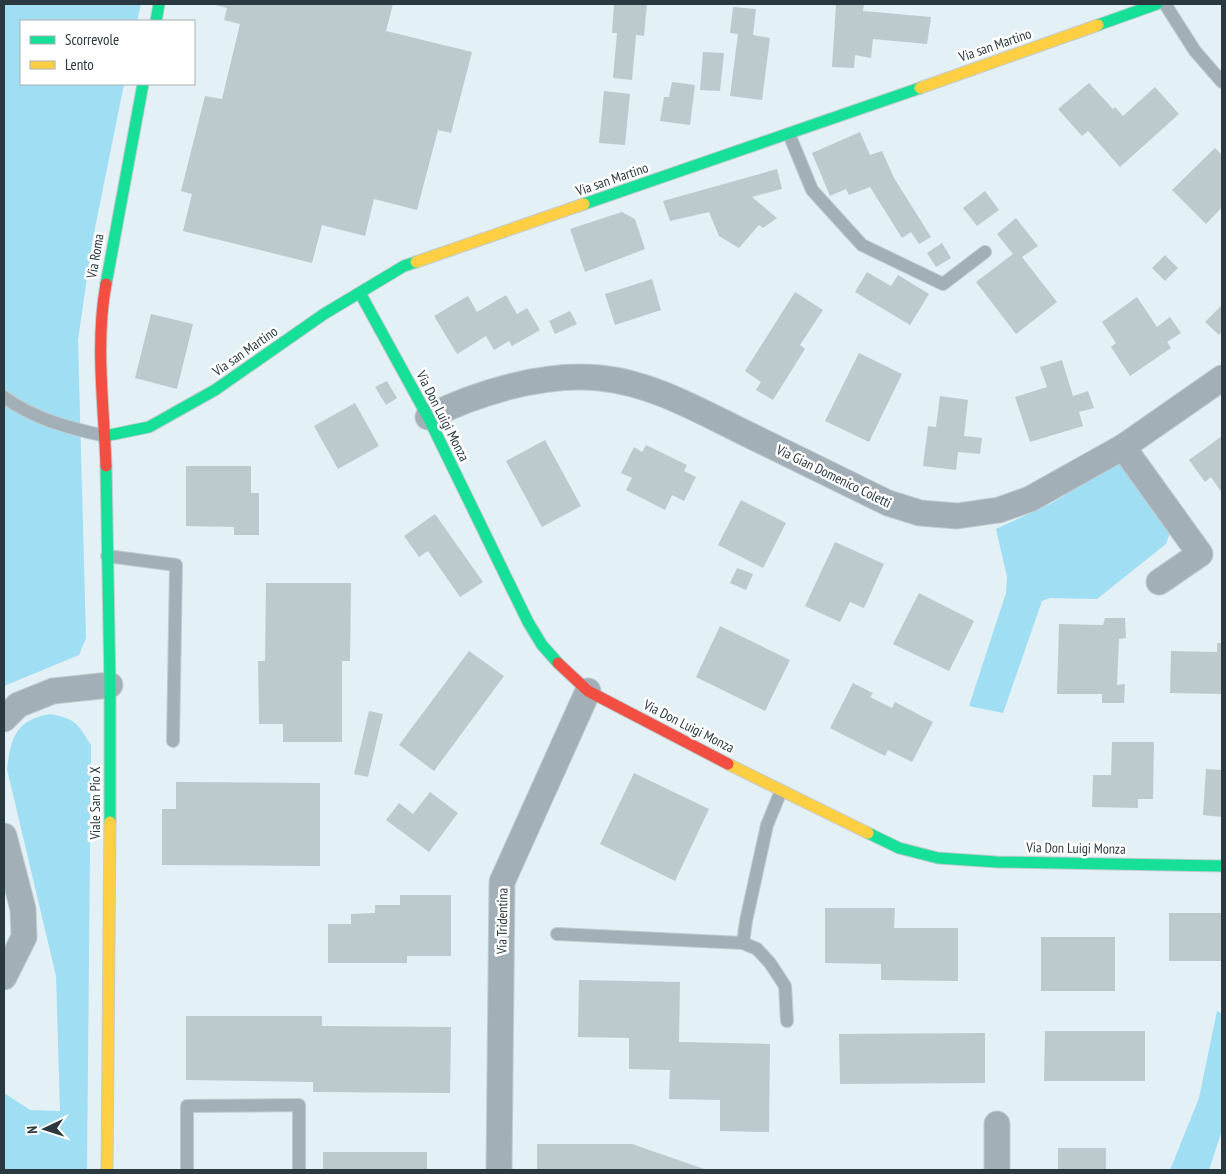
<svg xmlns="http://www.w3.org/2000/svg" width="1226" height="1174" font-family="'PT Sans Narrow',sans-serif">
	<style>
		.green { fill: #9fdef3 }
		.building { fill: #bccacd }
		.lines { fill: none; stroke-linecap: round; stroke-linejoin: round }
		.lane-casing { stroke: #c0cbcf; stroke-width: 14 }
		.street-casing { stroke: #c0cbcf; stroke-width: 27 }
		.fast-casing { stroke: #c0cbcf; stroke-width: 13 }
		.slow-casing { stroke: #c0cbcf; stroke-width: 13 }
		.jam-casing { stroke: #c0cbcf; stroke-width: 13 }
		.lane { stroke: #a3afb7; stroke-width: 12 }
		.street { stroke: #a3afb7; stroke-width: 25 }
		.fast { stroke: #16e098; stroke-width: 11 }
		.slow { stroke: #ffcf43; stroke-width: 11 }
		.jam { stroke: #f24e42; stroke-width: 11 }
		.labels { text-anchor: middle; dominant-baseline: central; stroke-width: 5; stroke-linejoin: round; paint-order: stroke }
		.street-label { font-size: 14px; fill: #2a393f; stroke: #fff }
	</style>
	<rect width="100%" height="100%" fill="#e3f0f5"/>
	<g class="green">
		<path d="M 4,4 L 141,4 L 137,21 L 21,21 L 21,84 L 124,84 L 92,243 L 78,340 L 86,638 L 79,655 L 4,686 Z"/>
		<path d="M 1119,461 L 1170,533 L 1166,544 L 1097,599 L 1050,598 L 1042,601 L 1003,713 L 969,706 L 1006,593 L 1007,577 L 996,529 L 1052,503 Z"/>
		<path d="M 50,714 C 76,719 77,723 91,745 L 87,1170 L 4,1170 L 4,1093 L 30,1110 L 60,1111 L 56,976 L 7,769 C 11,737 16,720 50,714 Z"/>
		<path d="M 1217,1011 L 1222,1014 L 1222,1130 L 1209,1170 L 1170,1170 L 1199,1098 Z"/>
	</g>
	<g class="building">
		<path d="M 211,4 L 393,4 L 386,31 L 472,52 L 451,133 L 438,130 L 417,210 L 374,199 L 365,236 L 322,225 L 312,263 L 183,231 L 192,194 L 181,191 L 205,96 L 222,99 L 240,24 L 224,20 L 227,8 Z"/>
		<path d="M 614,4 L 647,4 L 644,36 L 636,35 L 632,80 L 613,78 L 617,33 L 612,33 Z"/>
		<path d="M 836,4 L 864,4 L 863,11 L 931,17 L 927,44 L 873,39 L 871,58 L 855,55 L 854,68 L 832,67 Z"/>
		<path d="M 733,7 L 756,9 L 753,35 L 770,38 L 762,100 L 730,96 L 738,34 L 730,33 Z"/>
		<path d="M 703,52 L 724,53 L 720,91 L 700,90 Z"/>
		<path d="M 672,82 L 695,85 L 690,125 L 660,121 L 664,97 L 669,97 Z"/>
		<path d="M 1089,83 L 1113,109 L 1115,107 L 1123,116 L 1155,87 L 1179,114 L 1120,167 L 1088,131 L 1082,136 L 1058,109 Z"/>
		<path d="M 604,91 L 630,94 L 625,145 L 599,143 Z"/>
		<path d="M 860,132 L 870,155 L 882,151 L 894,178 L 931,237 L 919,244 L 911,232 L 902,238 L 870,187 L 849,195 L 846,189 L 830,196 L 812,153 Z"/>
		<path d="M 1215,148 L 1222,155 L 1222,207 L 1206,224 L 1172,190 Z"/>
		<path d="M 777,169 L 782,189 L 752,197 L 777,218 L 763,228 L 759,225 L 739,248 L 719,236 L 709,212 L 670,221 L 663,201 Z"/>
		<path d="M 985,191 L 999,210 L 977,226 L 963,208 Z"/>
		<path d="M 622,212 L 635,219 L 645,249 L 585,272 L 570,229 Z"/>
		<path d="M 1016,218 L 1038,246 L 1022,257 L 1057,302 L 1016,334 L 976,282 L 1013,254 L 997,234 Z"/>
		<path d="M 942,243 L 951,258 L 936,267 L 927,253 Z"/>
		<path d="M 1165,255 L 1178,268 L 1165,281 L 1152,268 Z"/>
		<path d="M 867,272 L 891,286 L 898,275 L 929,294 L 910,325 L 855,292 Z"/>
		<path d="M 652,279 L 661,310 L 615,325 L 605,294 Z"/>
		<path d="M 795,292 L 823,310 L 800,345 L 805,349 L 773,400 L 756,390 L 761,382 L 745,371 Z"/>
		<path d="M 506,295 L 517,314 L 527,308 L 540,330 L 512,346 L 509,341 L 494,350 L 486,336 L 457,354 L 434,316 L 468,296 L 477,312 Z"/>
		<path d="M 1137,297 L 1157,327 L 1170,317 L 1181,333 L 1167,342 L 1171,348 L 1130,376 L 1111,347 L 1116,343 L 1102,322 Z"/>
		<path d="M 1222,305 L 1222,331 L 1219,335 L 1205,322 Z"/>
		<path d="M 570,311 L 577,324 L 555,334 L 549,321 Z"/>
		<path d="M 151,314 L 193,324 L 177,389 L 135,378 Z"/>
		<path d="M 859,353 L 902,374 L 869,442 L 825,421 Z"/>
		<path d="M 1062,360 L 1073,396 L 1088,391 L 1094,408 L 1079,412 L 1083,426 L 1030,442 L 1015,397 L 1047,387 L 1040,367 Z"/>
		<path d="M 387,381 L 397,398 L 386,405 L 375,387 Z"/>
		<path d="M 940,396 L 968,400 L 964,436 L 982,438 L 980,454 L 958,452 L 956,470 L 923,466 L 928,426 L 936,427 Z"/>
		<path d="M 355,403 L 379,446 L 338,469 L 314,426 Z"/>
		<path d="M 1222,436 L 1222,493 L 1211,477 L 1205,482 L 1189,460 Z"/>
		<path d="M 545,440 L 581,506 L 542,527 L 506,461 Z"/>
		<path d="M 646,445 L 687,465 L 684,471 L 696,477 L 684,501 L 672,495 L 665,510 L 626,490 L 632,478 L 621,473 L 634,447 L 642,452 Z"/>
		<path d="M 186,466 L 251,466 L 251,493 L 259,493 L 259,535 L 234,535 L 234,527 L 186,526 Z"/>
		<path d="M 741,500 L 786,523 L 763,568 L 718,545 Z"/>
		<path d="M 435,514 L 483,582 L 460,597 L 428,551 L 419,557 L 404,536 Z"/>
		<path d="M 835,542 L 884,564 L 864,608 L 850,602 L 840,622 L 805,606 Z"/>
		<path d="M 737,568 L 753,574 L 746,590 L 730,583 Z"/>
		<path d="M 266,583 L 351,583 L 350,661 L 342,661 L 342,742 L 283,742 L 283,724 L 259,724 L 258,661 L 265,661 Z"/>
		<path d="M 919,593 L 974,621 L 949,671 L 893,644 Z"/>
		<path d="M 1105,618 L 1125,618 L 1126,638 L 1119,639 L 1117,685 L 1125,684 L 1124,703 L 1102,703 L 1102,694 L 1057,694 L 1059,624 L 1103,625 Z"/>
		<path d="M 720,626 L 790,660 L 765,711 L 696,677 Z"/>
		<path d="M 1217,643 L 1222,643 L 1222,694 L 1170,693 L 1171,651 L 1217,652 Z"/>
		<path d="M 469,651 L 504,676 L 434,771 L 399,745 Z"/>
		<path d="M 853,683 L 873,693 L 870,697 L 892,708 L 895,702 L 933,722 L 912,762 L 888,750 L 885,756 L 830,728 Z"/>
		<path d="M 369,711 L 383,714 L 368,777 L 354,774 Z"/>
		<path d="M 1112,742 L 1154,742 L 1153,799 L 1138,799 L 1138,808 L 1092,807 L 1093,775 L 1111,775 Z"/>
		<path d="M 1206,769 L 1222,770 L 1222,817 L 1203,815 Z"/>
		<path d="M 634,773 L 709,809 L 675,881 L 600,844 Z"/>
		<path d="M 176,782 L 320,783 L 320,866 L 162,865 L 162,809 L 176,809 Z"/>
		<path d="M 430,792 L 458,813 L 429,852 L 386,820 L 399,803 L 413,814 Z"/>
		<path d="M 400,895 L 451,895 L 451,956 L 407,956 L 407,963 L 328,963 L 328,924 L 351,924 L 351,914 L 375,913 L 375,905 L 400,905 Z"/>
		<path d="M 825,908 L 895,908 L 894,928 L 958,928 L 958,981 L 881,980 L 881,964 L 825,963 Z"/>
		<rect x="1169" y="913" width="53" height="48"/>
		<rect x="1041" y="937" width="74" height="54"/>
		<path d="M 579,980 L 680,982 L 679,1042 L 770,1044 L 769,1132 L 720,1131 L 720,1100 L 669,1099 L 670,1070 L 629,1069 L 629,1038 L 578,1037 Z"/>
		<path d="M 186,1016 L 322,1016 L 322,1026 L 451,1027 L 450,1093 L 313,1092 L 313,1082 L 186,1080 Z"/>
		<path d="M 1045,1031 L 1145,1031 L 1145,1081 L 1044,1081 Z"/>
		<path d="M 985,1033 L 985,1083 L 840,1084 L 839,1034 Z"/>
		<path d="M 537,1144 L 632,1144 L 707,1170 L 537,1170 Z"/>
		<rect x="1058" y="1148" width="48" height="22"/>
		<rect x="323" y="1152" width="104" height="18"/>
	</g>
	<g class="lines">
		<g class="lane-casing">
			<g id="lane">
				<path d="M 1165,4 L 1195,51 L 1222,82"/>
				<path d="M 789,134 L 812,190 L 862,245 L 943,284 L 985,252"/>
				<path d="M 4,397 C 34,419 69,428 105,436"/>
				<path d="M 107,556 L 176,565 L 173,741"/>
				<path d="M 557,934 L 743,943 L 746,921 L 767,825 L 781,791"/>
				<path d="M 743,943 L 757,949 L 770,963 L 785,986 L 787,1021"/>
				<path d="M 187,1170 L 187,1106 L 299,1105 L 299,1170"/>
			</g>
		</g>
		<g class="street-casing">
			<g id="street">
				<path d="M 428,417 C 477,393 544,372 600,378 C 651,383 696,409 741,431 C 790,455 839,479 888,503 L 920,513 L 957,516 L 999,510 L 1030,499 L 1123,447 L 1222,378"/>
				<path d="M 1123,447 L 1200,554 L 1159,582"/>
				<path d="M 4,719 L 18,705 L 53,691 L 110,685"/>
				<path d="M 4,836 L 23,909 L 24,937 L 4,977"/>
				<path d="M 997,1124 L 997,1170"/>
				<path d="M 499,1170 L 502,882 L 588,691"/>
			</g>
		</g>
		<g class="fast-casing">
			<g id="fast">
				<path d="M 156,21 L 159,4"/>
				<path d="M 1098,25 L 1157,4"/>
				<path d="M 584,204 L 920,88"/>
				<path d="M 106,284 L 143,84"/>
				<path d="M 360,293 L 428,417 L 528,622 L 542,645 L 558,663"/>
				<path d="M 105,436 L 149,427 L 215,390 L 324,314 L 404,266 L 416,262"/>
				<path d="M 106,466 L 110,685 L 110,822"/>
				<path d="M 868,833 L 899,848 L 938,858 L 997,862 L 1222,866"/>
			</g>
		</g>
		<g class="slow-casing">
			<g id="slow">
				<path d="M 920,88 L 1098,25"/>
				<path d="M 416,262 L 584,204"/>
				<path d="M 728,764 L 868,833"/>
				<path d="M 107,1170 L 110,822"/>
			</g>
		</g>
		<g class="jam-casing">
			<g id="jam">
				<path d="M 106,466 C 104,406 95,344 106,284"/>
				<path d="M 558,663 L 588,691 L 728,764"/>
			</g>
		</g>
		<use href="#lane" class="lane"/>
		<use href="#street" class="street"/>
		<use href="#fast" class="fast"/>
		<use href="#slow" class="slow"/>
		<use href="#jam" class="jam"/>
	</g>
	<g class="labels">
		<g class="street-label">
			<text transform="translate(995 45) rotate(-19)">Via san Martino</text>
			<text transform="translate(612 179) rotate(-19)">Via san Martino</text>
			<text transform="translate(95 256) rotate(-80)">Via Roma</text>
			<text transform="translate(245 351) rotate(-35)">Via san Martino</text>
			<text transform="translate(443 416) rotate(63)">Via Don Luigi Monza</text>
			<text transform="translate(834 476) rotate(26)">Via Gian Domenico Coletti</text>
			<text transform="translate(689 726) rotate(27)">Via Don Luigi Monza</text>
			<text transform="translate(95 803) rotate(-90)">Viale San Pio X</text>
			<text transform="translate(1076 848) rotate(1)">Via Don Luigi Monza</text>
			<text transform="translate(502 921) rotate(-89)">Via Tridentina</text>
		</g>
	</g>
	<rect width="1226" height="1174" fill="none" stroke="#2a393f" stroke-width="10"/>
	<rect x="20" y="20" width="175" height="65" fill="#ffffff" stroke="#aab0b2"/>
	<rect x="30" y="36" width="25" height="8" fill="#16e098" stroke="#aab0b2"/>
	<text x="65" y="45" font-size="15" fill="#2a393f">Scorrevole</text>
	<rect x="30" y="61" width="25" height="8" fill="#ffcf43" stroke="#aab0b2"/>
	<text x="65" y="70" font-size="15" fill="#2a393f">Lento</text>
	<g transform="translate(45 1129) rotate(266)" stroke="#ffffff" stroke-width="4" paint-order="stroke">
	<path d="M0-4L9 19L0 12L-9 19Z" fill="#2a393f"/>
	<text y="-8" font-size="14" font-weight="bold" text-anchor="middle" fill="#2a393f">N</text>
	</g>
</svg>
